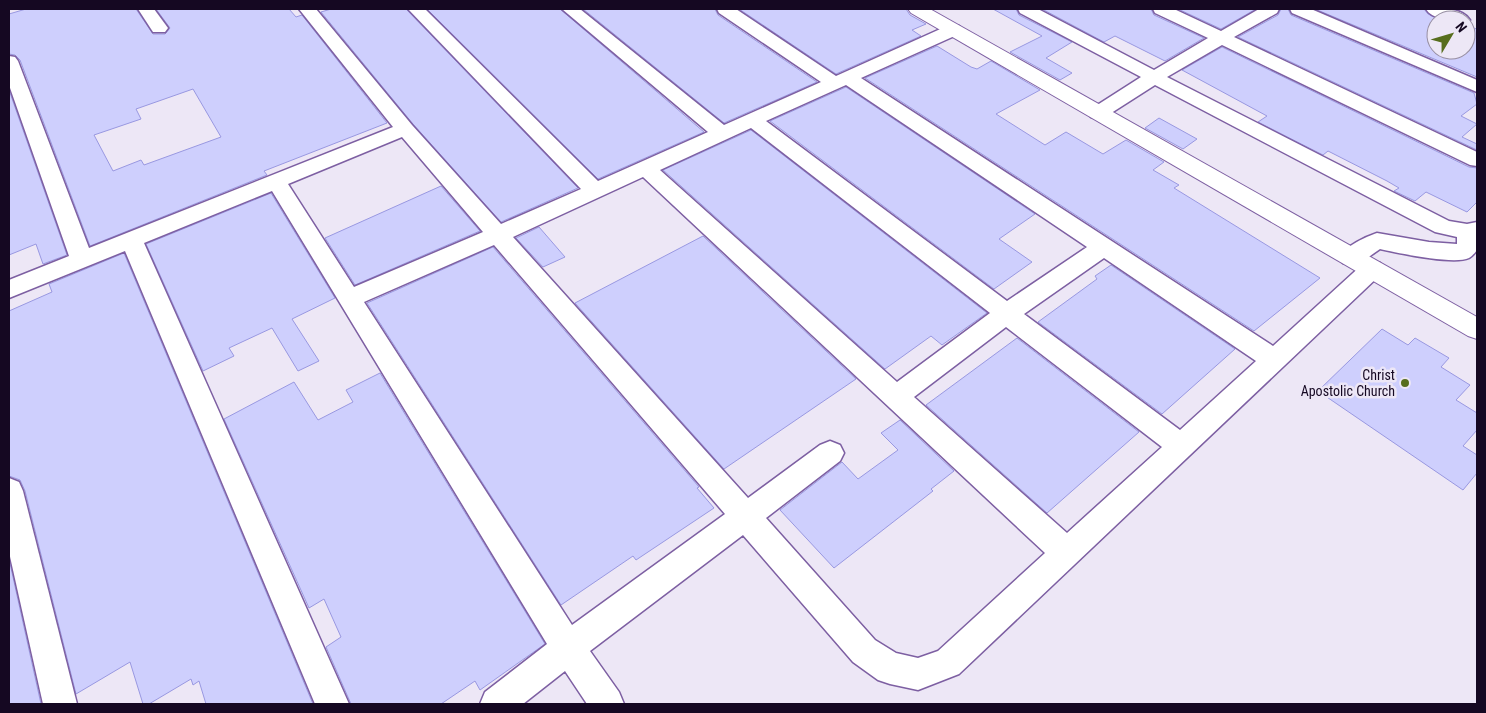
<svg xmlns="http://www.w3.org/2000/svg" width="1486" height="713" font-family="'Roboto Condensed',sans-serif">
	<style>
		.building { fill: #cecffd; stroke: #9998e1; fill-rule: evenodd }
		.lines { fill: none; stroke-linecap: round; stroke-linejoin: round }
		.minor-casing { stroke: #7d5fa2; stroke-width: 3 }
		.tertiary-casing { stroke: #7d5fa2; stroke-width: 2 }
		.minor { fill: #fff; fill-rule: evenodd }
		.tertiary { fill: #fff; fill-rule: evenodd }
		.poi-dot { fill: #576d1d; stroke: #ede7f6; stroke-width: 2 }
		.labels { text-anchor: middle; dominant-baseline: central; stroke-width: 5; stroke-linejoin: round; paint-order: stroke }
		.poi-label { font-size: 14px; fill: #150822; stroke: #ede7f6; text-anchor: end }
	</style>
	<rect width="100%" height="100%" fill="#ede7f6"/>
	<g class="building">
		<path d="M 26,9 L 136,9 L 153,34 L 165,34 L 170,28 L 156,9 L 289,9 L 296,17 L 302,15 L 387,123 L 264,171 L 267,175 L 90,246 L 20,60 L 15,55 L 9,54 L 9,14 ZM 193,89 L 221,137 L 144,165 L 141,160 L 113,171 L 94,135 L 141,119 L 136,109 Z"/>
		<path d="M 331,9 L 406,9 L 578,188 L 501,222 L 413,124 L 321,12 Z"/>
		<path d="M 427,9 L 560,9 L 704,132 L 598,179 Z"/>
		<path d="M 583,9 L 715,9 L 718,15 L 817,82 L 724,123 Z"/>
		<path d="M 739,9 L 906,9 L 910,15 L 926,24 L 912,30 L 921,36 L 836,74 Z"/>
		<path d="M 993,9 L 1016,9 L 1019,15 L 1072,42 L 1046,58 L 1072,73 L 1060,80 L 1010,52 L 1042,36 Z"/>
		<path d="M 1042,9 L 1151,9 L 1154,15 L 1204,38 L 1165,61 L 1115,36 L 1104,42 Z"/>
		<path d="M 1178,9 L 1256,9 L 1221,29 Z"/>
		<path d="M 1281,9 L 1288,9 L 1291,15 L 1474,93 L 1477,104 L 1461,116 L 1477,124 L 1462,137 L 1477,144 L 1477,150 L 1238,37 L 1278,15 Z"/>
		<path d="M 1315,9 L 1424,9 L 1428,14 L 1440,20 L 1436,20 L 1436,50 L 1466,50 L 1466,26 L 1477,29 L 1477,77 Z"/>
		<path d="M 937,46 L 971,67 L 977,69 L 991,61 L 1040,90 L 996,114 L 1045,145 L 1066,132 L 1103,154 L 1126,140 L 1164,162 L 1153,170 L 1179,185 L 1174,188 L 1320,278 L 1254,331 L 865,78 Z"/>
		<path d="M 1222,47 L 1469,167 L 1477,168 L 1477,202 L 1467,212 L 1426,192 L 1415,201 L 1394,191 L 1399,188 L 1387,181 L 1328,151 L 1323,155 L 1258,122 L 1267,116 L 1182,70 Z"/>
		<path d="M 846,87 L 1035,214 L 999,239 L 1032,262 L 994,289 L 770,121 Z"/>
		<path d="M 9,90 L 67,255 L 43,264 L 36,244 L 9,255 Z"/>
		<path d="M 1159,118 L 1197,139 L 1183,149 L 1145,128 Z"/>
		<path d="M 751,130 L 987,313 L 942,345 L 931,336 L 885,369 L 663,170 Z"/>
		<path d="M 441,186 L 480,231 L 355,285 L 325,238 Z"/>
		<path d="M 271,193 L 335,298 L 292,319 L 319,361 L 298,371 L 272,328 L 229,348 L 234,356 L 203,371 L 146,244 Z"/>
		<path d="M 539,227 L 565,257 L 543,267 L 516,238 Z"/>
		<path d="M 703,236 L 856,379 L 724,469 L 575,303 Z"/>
		<path d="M 493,247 L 699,487 L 697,488 L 714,508 L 636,560 L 633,556 L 561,605 L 367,303 Z"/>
		<path d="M 124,253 L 313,704 L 206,704 L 199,681 L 193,685 L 191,679 L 149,704 L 143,704 L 130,662 L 76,694 L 25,491 L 20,480 L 9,476 L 9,311 L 52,292 L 49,284 Z"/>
		<path d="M 1111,265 L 1235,349 L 1162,414 L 1038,322 L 1097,279 L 1095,276 Z"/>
		<path d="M 1382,329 L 1408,345 L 1415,338 L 1449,358 L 1441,367 L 1470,385 L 1456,400 L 1477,413 L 1477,430 L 1463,446 L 1477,455 L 1477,473 L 1463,490 L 1318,391 Z"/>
		<path d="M 1017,338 L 1139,432 L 1047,513 L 926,405 Z"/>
		<path d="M 380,373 L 545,644 L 480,690 L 475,681 L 441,704 L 351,704 L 326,647 L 341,637 L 324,599 L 309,608 L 224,419 L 294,382 L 318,420 L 353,402 L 346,390 Z"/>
		<path d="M 900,420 L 954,471 L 931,489 L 933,491 L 834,568 L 780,510 L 842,462 L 858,479 L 898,450 L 881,433 Z"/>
		<path d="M 9,559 L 41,704 L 9,704 Z"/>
	</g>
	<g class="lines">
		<g class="minor-casing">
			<g id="minor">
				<path d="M 138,9 L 154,9 L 168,28 L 165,32 L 153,32 Z"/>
				<path d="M 299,9 L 316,9 L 412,125 L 501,224 L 581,189 L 408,9 L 425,9 L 598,181 L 708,132 L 562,9 L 580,9 L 724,125 L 821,82 L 719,13 L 717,9 L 736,9 L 836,76 L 947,26 L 953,25 L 959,26 L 962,30 L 959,34 L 861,78 L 1273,346 L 1364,263 L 1372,261 L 1380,263 L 1383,269 L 1380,275 L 959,674 L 918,690 L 890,684 L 878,680 L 853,662 L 743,535 L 590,651 L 619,692 L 624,704 L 587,704 L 565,671 L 523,704 L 480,704 L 485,692 L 547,644 L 272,191 L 144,243 L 349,704 L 315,704 L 125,251 L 9,298 L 9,280 L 69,256 L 9,85 L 9,56 L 15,57 L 18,61 L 89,248 L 393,127 ZM 846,85 L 1087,247 L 1007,301 L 766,121 ZM 751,128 L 990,313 L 897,382 L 660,170 ZM 402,137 L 483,232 L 354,287 L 288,184 ZM 643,177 L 1045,553 L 938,651 L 918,658 L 896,653 L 875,640 L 766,518 L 840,461 L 844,453 L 840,445 L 830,441 L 820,445 L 748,498 L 513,237 ZM 494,245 L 725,514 L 572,625 L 364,302 ZM 1104,258 L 1256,361 L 1180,430 L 1024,314 ZM 1006,327 L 1162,447 L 1067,533 L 914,397 Z"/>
				<path d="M 1018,9 L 1038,9 L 1154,70 L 1208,38 L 1155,13 L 1153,9 L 1174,9 L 1221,31 L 1259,9 L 1279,9 L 1277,13 L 1234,37 L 1477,152 L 1477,166 L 1470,165 L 1222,45 L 1167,77 L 1449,221 L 1467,224 L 1477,222 L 1477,250 C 1475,253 1472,256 1469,258 C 1454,265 1398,253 1380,249 C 1368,257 1358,267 1343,263 L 1340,257 C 1346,246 1365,237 1377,233 L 1429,242 L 1457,244 L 1457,237 L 1435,232 L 1155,85 L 1105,117 L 1098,119 L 1091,117 L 1088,113 L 1091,109 L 1141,77 L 1020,13 Z"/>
				<path d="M 1290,9 L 1311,9 L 1477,80 L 1477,92 L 1292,13 Z"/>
				<path d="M 1426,9 C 1440,9 1462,7 1470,20 L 1466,24 L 1466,20 C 1454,20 1433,21 1426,9 Z"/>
				<path d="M 9,478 L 19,482 L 23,491 L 77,704 L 43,704 L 9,552 Z"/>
			</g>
		</g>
		<g class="tertiary-casing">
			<path id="tertiary" d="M 908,9 L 930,9 L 1477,317 L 1477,339 L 1468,336 L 911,13 Z"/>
		</g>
		<use href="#minor" class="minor"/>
		<use href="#tertiary" class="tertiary"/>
	</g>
	<circle class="poi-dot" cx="1405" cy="383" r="5"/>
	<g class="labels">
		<g class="poi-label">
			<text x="1395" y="375">Christ<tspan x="1395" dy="16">Apostolic Church</tspan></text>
		</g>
	</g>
	<rect width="1486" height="713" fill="none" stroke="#150822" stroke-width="20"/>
	<g transform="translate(1451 35) rotate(52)"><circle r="24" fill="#ede7f6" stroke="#978ea1"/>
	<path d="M0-4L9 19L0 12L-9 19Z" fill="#576d1d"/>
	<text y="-8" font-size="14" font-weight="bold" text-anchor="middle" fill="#150822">N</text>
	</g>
</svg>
